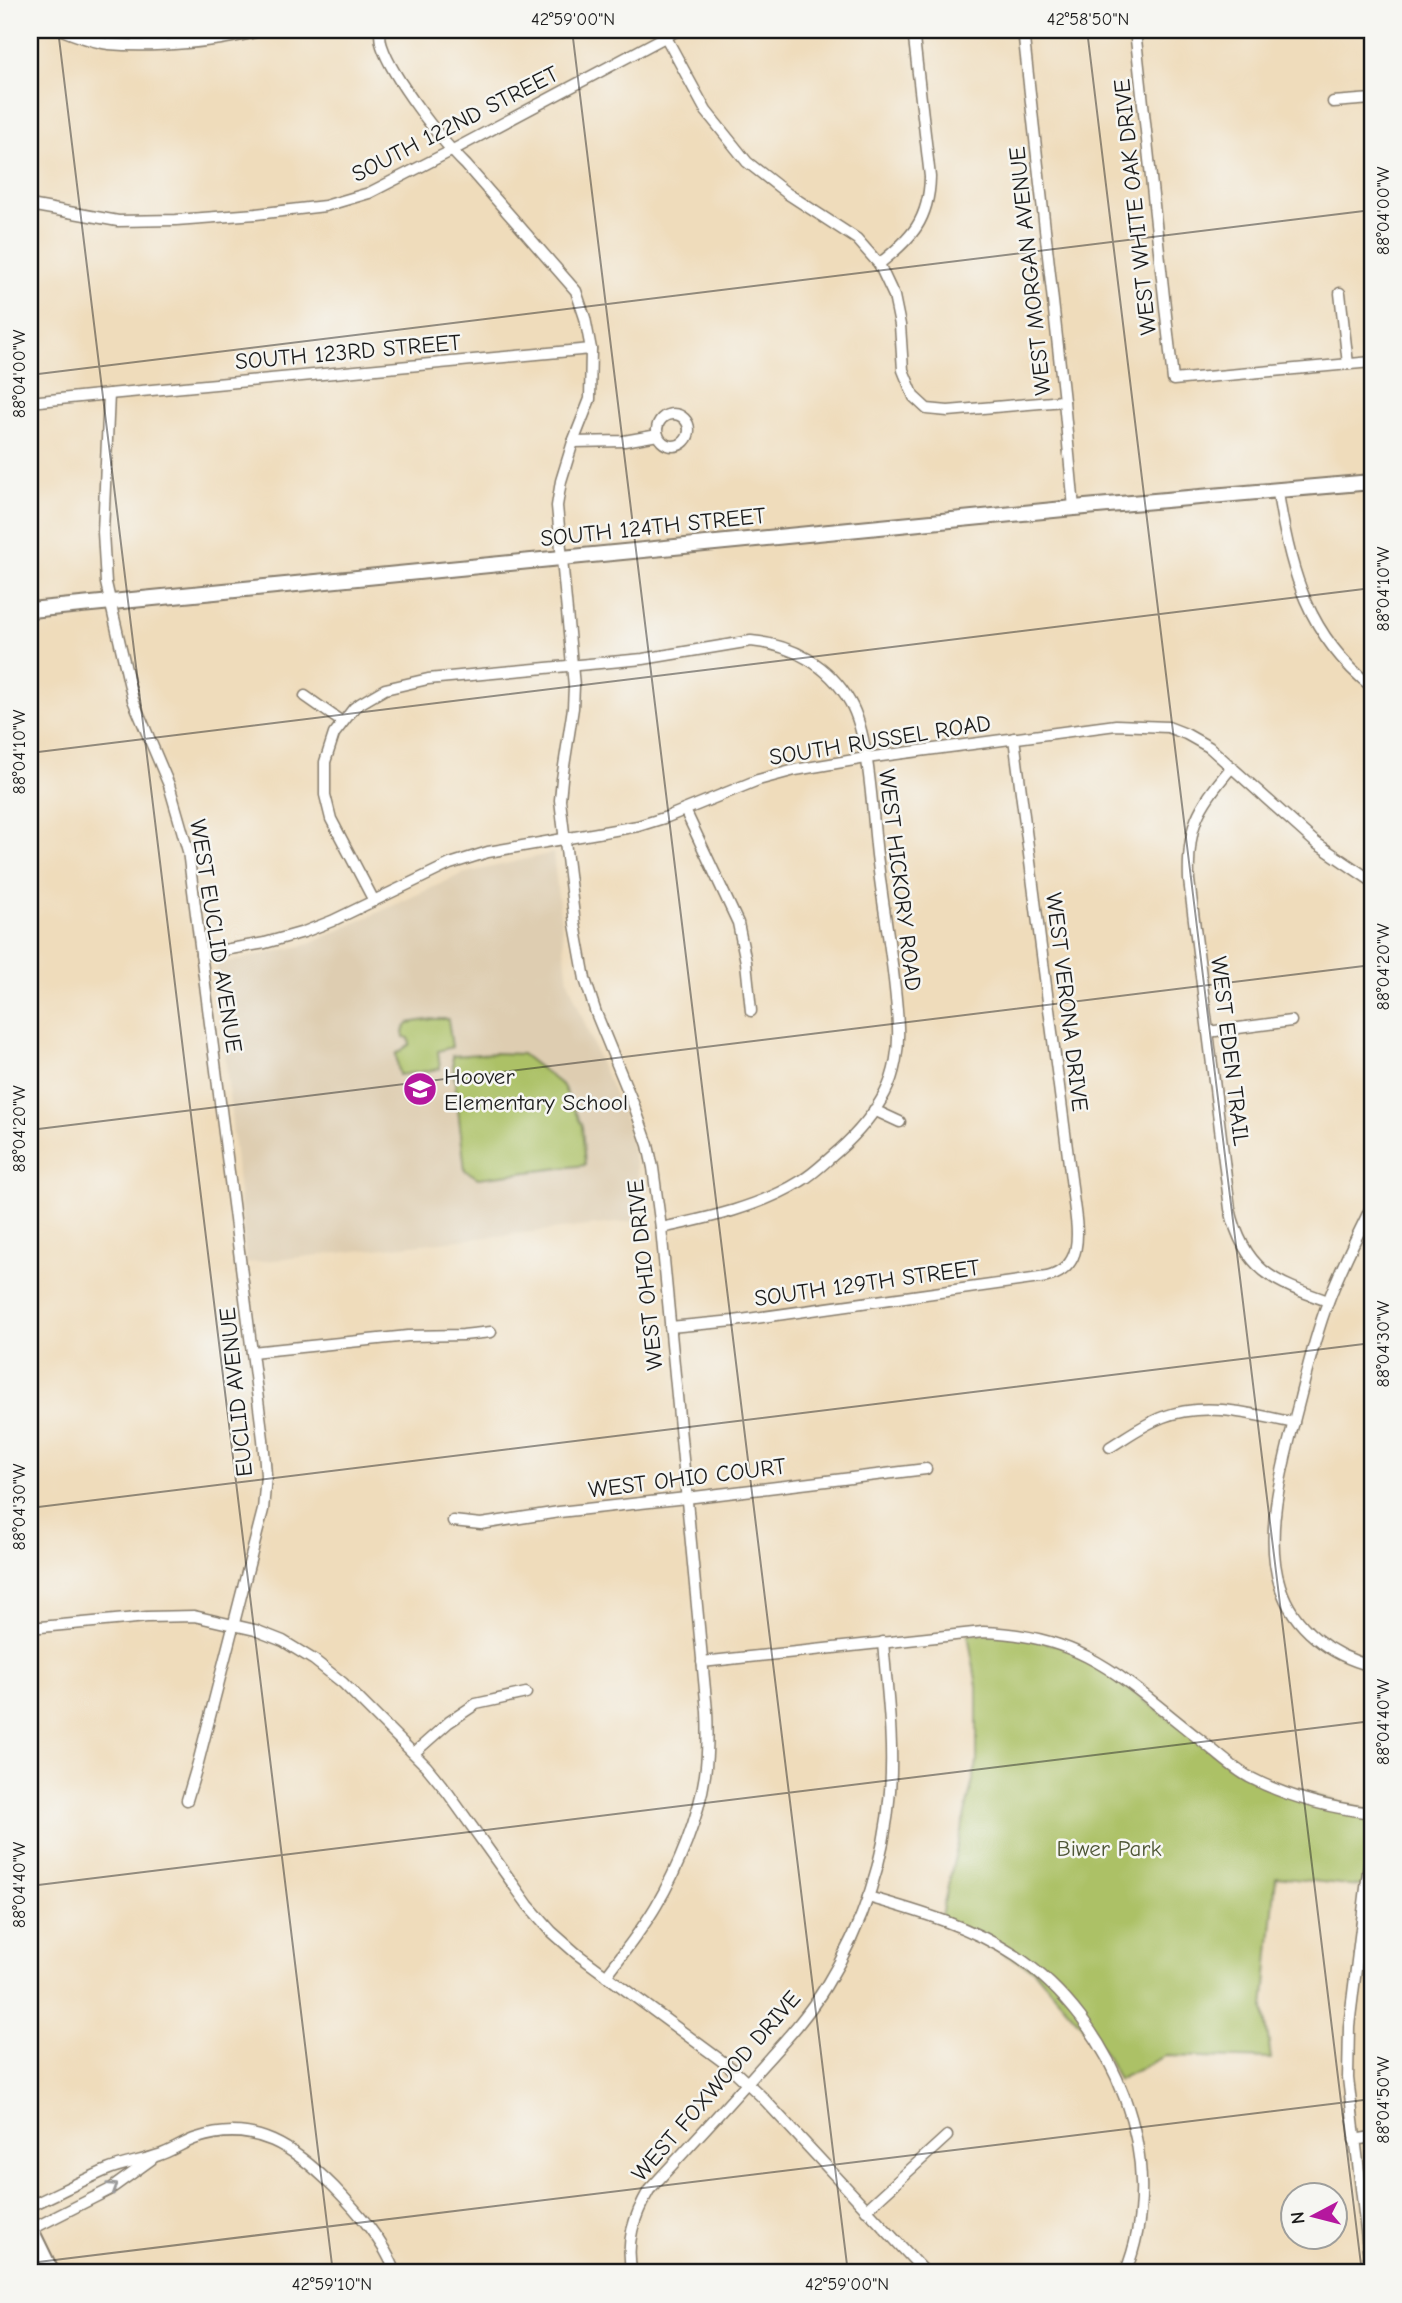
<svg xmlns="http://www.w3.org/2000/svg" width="1402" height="2303" font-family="'Comic Neue',sans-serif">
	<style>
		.built { fill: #decdb1 }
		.green { fill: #acc166; stroke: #646e41; stroke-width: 2 }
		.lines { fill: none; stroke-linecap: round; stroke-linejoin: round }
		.street-casing { stroke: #867c6c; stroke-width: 13 }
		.secondary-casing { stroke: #867c6c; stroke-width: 18 }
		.street { stroke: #fff; stroke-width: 10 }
		.secondary { stroke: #fff; stroke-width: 14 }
		.oneway { stroke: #999 }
		.ticks { fill: none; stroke: #1c1c1c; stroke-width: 2; stroke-opacity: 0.45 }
		.labels { text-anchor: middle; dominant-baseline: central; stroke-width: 5; stroke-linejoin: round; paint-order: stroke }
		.street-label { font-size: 23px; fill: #1c1c1c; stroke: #f6f6f2 }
		.poi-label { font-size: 23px; fill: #1c1c1c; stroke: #f6f6f2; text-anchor: start }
		.park-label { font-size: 23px; fill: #4e5636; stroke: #f6f6f2 }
		.neatline { fill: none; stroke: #1c1c1c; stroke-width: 2.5 }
		.ticks-label { font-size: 18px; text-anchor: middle; fill: #1c1c1c }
	</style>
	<rect width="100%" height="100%" fill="#f6f6f2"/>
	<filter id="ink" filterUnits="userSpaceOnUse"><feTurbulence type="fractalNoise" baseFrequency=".0143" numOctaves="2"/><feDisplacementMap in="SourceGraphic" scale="14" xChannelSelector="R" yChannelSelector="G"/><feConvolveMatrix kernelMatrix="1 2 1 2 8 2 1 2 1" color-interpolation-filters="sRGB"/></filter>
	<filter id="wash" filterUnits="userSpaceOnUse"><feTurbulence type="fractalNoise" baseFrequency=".00686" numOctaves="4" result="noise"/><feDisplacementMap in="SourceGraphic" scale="28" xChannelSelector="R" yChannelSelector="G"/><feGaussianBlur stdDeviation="1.57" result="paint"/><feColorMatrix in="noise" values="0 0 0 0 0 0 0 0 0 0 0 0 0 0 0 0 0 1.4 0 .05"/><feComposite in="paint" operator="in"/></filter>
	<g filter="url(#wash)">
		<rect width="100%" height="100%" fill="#efdcbb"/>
		<path class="built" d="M 553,853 L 568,980 L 597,1055 L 627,1123 L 641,1191 L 644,1220 L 246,1263 L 216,965 L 309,944 L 462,874 Z"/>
		<g class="green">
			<path d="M 433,1019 L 448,1019 L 452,1047 L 438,1051 L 440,1069 L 399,1075 L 396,1054 L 410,1044 L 409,1038 L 404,1037 L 403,1032 L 408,1023 Z"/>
			<path d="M 495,1053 L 522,1054 L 563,1086 L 582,1126 L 585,1165 L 478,1178 L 465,1170 L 452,1056 Z"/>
			<path d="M 1009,1633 L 1076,1650 L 1249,1777 L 1372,1812 L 1372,1839 L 1366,1887 L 1276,1877 L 1264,2008 L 1271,2059 L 1165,2056 L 1118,2080 L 1104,2051 L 1033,1969 L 940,1920 L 977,1763 L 977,1686 L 968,1634 Z"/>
		</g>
	</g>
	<g filter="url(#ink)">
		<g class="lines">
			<g class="street-casing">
				<g id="street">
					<path d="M 62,30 C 77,36 93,42 109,44 C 151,48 223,42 262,30"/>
					<path d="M 380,30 C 380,35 380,41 382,46 C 392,77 442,142 466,165 L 576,291 L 585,318 L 591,349 L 590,399 L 573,442 L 561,481 L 557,506 L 574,686 L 573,708 L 562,779 L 560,800 L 575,924 L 585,979 L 596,1013 L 635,1108 L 648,1145 L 653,1168 L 661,1228 L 707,1711 C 708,1732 708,1753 705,1775 C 699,1817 678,1869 656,1906 C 642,1930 623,1953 606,1976"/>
					<path d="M 662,30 L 706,111 L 747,162 L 788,194 L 857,239 L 879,264 L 894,296 L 900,325 L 903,370 L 914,397 L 927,409 L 948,411 L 1064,401"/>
					<path d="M 1023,30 L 1064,401 L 1074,508"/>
					<path d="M 1135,30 L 1173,380 L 1372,362"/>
					<path d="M 1333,102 L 1372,99"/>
					<path d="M 30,205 L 118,221 L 176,220 L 256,214 L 325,206 L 369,193 L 451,151 L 678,30"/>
					<path d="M 879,264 C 912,238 929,220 930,177 L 913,30"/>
					<path d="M 1340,293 L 1348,364"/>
					<path d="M 109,394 L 591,349"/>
					<path d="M 30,402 L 109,394 L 103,532 L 106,583 L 133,700 L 169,785 L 188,851 L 263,1439 L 266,1475 L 263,1510 L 198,1763 L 187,1800"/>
					<circle cx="673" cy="430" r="16"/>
					<path d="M 573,442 L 624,441 L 658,435"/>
					<path d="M 1281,491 L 1278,493 C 1290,571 1308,636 1372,687"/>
					<path d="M 305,696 L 342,722"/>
					<path d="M 1232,767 C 1197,807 1187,827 1189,880 L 1230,1209 C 1244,1270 1273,1282 1328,1301"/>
					<path d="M 685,810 L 738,923 L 746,962 L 751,1011"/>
					<path d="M 374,901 L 331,819 L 325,795 L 325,762 L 334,734 L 354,708 L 361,703 L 385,689 L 428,679 L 643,659 L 751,641 C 792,645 829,665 850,702 C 871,738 872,820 878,863 C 884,917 896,972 898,1027 C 899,1049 895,1074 885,1093 C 873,1116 857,1134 838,1151 C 826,1161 815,1173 801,1181 C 760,1207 708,1218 661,1228"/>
					<path d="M 201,954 L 265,943 L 304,932 L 332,921 L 450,864 L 488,852 L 638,826 L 667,817 L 758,780 L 795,770 L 866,758 L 1116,725 L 1168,727 L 1186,734 L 1209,747 L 1316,843 L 1372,881"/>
					<path d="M 1208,1032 L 1291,1021"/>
					<path d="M 874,1110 L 900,1122"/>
					<path d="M 1372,1205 C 1357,1237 1340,1269 1328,1302 C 1316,1333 1308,1366 1300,1398 C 1286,1454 1262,1530 1280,1586 C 1293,1628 1331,1656 1372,1666"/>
					<path d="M 670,1327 L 734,1321 L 1047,1277 C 1090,1266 1075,1221 1072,1187 L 1014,738"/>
					<path d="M 252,1352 L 408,1336 L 463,1335 L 491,1332"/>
					<path d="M 1110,1447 C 1128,1436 1144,1424 1163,1417 C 1205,1401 1252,1414 1294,1423"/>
					<path d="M 453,1521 L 481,1524 L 559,1512 L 686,1498 L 926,1469"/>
					<path d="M 30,1628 L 147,1617 L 194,1616 L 255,1630 L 283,1641 L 314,1660 L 343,1683 L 426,1766 L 448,1793 L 528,1905 L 552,1932 L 577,1954 L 730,2067 L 761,2096 L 926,2273"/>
					<path d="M 702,1662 L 983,1632 C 1084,1635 1123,1679 1198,1738 C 1215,1751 1231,1767 1249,1777 C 1287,1797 1330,1808 1372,1813"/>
					<path d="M 414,1753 L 449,1722 L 476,1704 L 526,1693"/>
					<path d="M 868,1897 C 918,1911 972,1927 1016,1956 C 1114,2022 1171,2161 1125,2273"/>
					<path d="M 1358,1952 L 1372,1954"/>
					<path d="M 1354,2140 L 1372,2137"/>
					<path d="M 30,2206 C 56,2194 81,2181 107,2170 C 124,2163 142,2161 159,2155 C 172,2151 184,2142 197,2138 C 255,2119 295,2148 334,2187 C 358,2212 383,2240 396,2273"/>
					<path d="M 866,2210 L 947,2136"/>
					<path d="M 30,2230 L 109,2190 L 152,2159"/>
					<path d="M 632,2273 C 625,2243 634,2216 649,2190 C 681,2155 714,2120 746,2084 C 774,2052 804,2022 826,1986 C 862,1927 885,1860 890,1791 C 894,1741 887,1692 883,1642"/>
					<path d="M 1371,2273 L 1348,2078 L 1349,2026 L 1372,1839"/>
				</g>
			</g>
			<g class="secondary-casing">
				<g id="secondary">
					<path d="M 30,610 L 1074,508 L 1372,482"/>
					<path d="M 30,2228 L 52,2273"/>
				</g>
			</g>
			<use href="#street" class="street"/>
			<use href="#secondary" class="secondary"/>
		</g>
		<defs><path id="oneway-chevron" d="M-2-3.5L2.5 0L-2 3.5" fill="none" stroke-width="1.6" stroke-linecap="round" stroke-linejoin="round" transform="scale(1.75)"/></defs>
		<use class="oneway" href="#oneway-chevron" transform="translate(113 2187) rotate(-32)"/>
	</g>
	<path class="ticks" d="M 58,30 L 333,2273M 572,30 L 848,2273M 1087,30 L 1362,2273M 30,375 L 1372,210M 30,753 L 1372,588M 30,1130 L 1372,965M 30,1508 L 1372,1343M 30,1886 L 1372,1721M 30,2263 L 1372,2099"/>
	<defs>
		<g id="school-disc" transform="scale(1.75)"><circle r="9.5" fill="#b5179e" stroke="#f6f6f2"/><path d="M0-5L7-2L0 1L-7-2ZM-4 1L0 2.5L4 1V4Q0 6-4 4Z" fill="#fff"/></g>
	</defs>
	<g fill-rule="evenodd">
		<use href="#school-disc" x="420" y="1089"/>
	</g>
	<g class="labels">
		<g class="street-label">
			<text transform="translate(455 124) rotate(-27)">SOUTH 122ND STREET</text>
			<text transform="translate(1135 207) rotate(-96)">WEST WHITE OAK DRIVE</text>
			<text transform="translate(1030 271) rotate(-96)">WEST MORGAN AVENUE</text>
			<text transform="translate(348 352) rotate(-5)">SOUTH 123RD STREET</text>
			<text transform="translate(653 527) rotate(-6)">SOUTH 124TH STREET</text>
			<text transform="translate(880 740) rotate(-9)">SOUTH RUSSEL ROAD</text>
			<text transform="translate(900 880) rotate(83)">WEST HICKORY ROAD</text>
			<text transform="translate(216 936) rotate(81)">WEST EUCLID AVENUE</text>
			<text transform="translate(1067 1002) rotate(83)">WEST VERONA DRIVE</text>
			<text transform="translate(1230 1051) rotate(83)">WEST EDEN TRAIL</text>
			<text transform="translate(645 1275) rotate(-96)">WEST OHIO DRIVE</text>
			<text transform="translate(867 1283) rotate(-8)">SOUTH 129TH STREET</text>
			<text transform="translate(236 1392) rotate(-96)">EUCLID AVENUE</text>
			<text transform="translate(687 1478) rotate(-7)">WEST OHIO COURT</text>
			<text transform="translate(716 2086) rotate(-49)">WEST FOXWOOD DRIVE</text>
		</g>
		<g class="poi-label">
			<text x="444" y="1076">Hoover<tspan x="444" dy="26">Elementary School</tspan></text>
		</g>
		<g class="park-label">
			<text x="1109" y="1848">Biwer Park</text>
		</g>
	</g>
	<rect width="1402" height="2303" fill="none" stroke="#f6f6f2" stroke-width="77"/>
	<g transform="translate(1314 2216) rotate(263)"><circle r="33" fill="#f6f6f2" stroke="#9f9f9c" stroke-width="2"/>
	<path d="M0-5L12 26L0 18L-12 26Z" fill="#b5179e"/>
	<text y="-10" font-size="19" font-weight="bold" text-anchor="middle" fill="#1c1c1c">N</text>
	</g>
	<rect x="38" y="38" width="1326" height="2226" class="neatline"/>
	<g class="ticks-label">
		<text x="573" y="25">42°59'00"N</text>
		<text x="1088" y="25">42°58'50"N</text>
		<text transform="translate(1383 211) rotate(-90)" y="6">88°04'00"W</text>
		<text transform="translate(19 374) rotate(-90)" y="6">88°04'00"W</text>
		<text transform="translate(1383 589) rotate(-90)" y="6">88°04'10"W</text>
		<text transform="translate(19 752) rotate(-90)" y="6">88°04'10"W</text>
		<text transform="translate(1383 967) rotate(-90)" y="6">88°04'20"W</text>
		<text transform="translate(19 1129) rotate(-90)" y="6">88°04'20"W</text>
		<text transform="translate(1383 1344) rotate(-90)" y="6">88°04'30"W</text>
		<text transform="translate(19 1507) rotate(-90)" y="6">88°04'30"W</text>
		<text transform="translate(1383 1722) rotate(-90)" y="6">88°04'40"W</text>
		<text transform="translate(19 1885) rotate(-90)" y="6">88°04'40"W</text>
		<text transform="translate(1383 2100) rotate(-90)" y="6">88°04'50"W</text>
		<text x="332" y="2290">42°59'10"N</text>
		<text x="847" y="2290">42°59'00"N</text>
	</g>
</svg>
